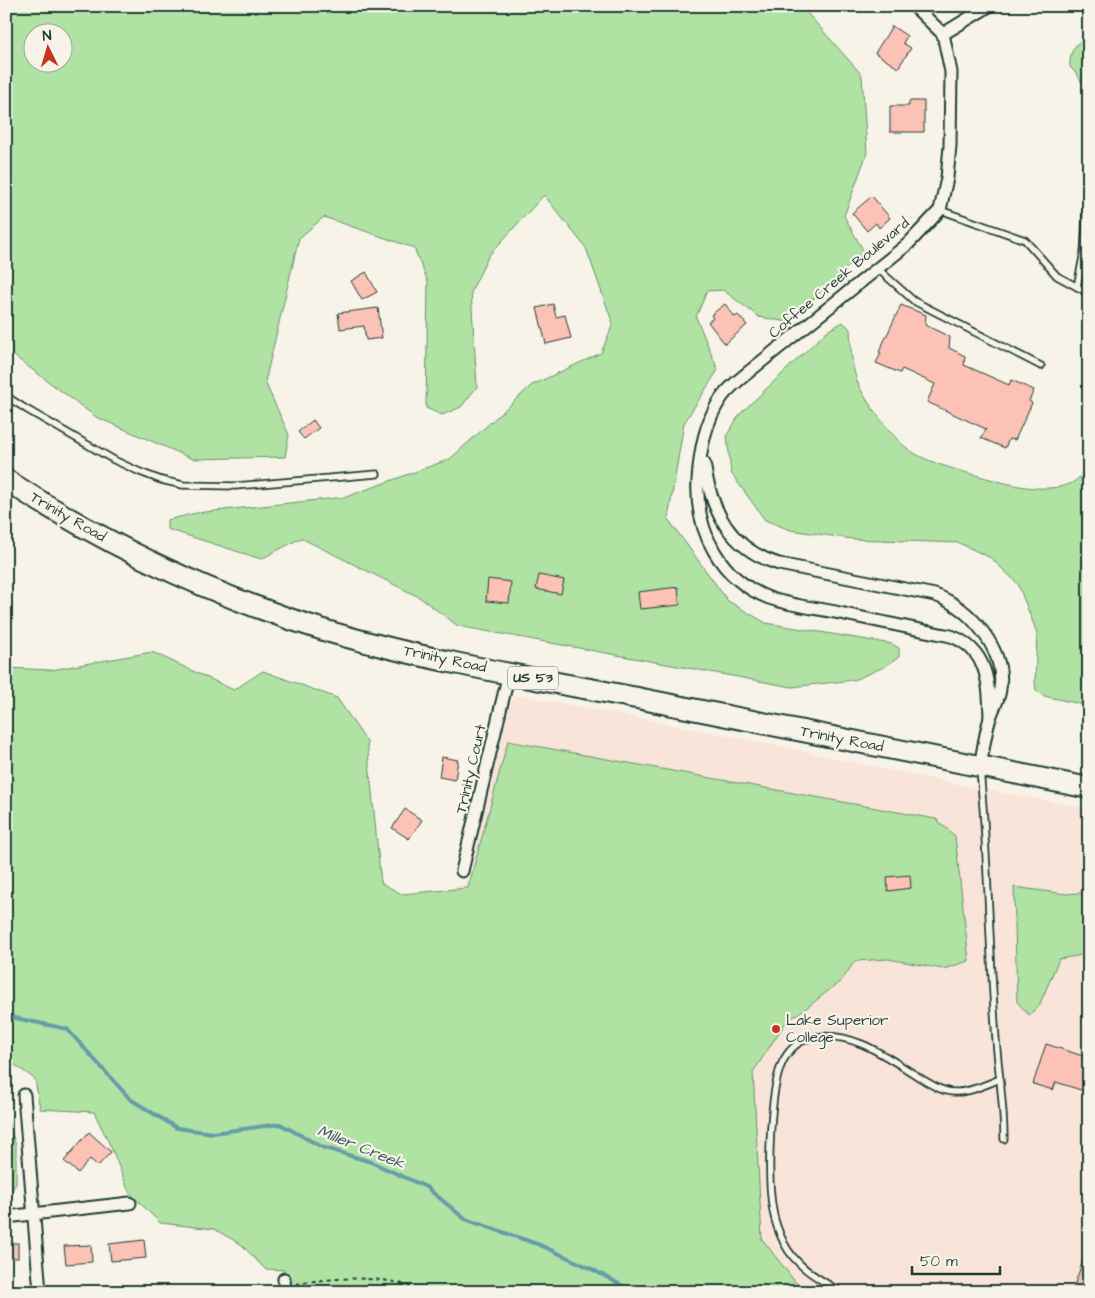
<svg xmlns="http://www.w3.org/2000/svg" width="1095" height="1298" font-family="'Architects Daughter',sans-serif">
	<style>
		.built { fill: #f8e4d9 }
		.green { fill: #b0e2a3; stroke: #68906c; fill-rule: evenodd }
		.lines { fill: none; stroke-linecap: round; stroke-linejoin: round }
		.stream { stroke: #659da8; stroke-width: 4 }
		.building { fill: #fcc2b6; stroke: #1f3d34 }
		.lane-casing { stroke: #1f3d34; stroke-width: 9 }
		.street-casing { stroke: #1f3d34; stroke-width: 15 }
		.highway-casing { stroke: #1f3d34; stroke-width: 24 }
		.path { stroke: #1f3d34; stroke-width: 2; stroke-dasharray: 4 4; stroke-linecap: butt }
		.lane { stroke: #f7f3e8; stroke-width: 5.5 }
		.street { stroke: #f7f3e8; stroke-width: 11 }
		.highway { stroke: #f7f3e8; stroke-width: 20 }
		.poi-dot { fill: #c8321e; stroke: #f7f3e8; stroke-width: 2 }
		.labels { text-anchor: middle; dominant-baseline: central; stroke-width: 4.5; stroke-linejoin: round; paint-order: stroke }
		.shield { fill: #f7f3e8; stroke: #60746a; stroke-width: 1 }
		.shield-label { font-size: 14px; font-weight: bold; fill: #1f3d34 }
		.street-label { font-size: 15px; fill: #1f3d34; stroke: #f7f3e8 }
		.poi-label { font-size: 15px; fill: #1f3d34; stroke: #f7f3e8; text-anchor: start }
		.water-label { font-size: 16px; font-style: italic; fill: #365d5b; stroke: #f7f3e8 }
	</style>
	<rect width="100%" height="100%" fill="#f7f3e8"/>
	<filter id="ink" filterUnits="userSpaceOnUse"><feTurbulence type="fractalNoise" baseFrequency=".02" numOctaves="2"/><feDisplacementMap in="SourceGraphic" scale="10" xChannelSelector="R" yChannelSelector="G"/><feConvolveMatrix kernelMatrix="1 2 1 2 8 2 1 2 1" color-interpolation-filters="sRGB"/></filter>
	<g filter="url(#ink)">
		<path class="built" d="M 516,696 L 524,696 L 730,736 L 951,783 L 1089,809 L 1089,1292 L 399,1292 L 475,1171 L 452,886 L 466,884 L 507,717 L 511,702 Z"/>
		<g class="green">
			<path d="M 6,6 L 801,6 L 862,75 L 867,153 L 844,216 L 864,252 L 788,322 L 759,317 L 723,290 L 707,291 L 696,317 L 718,370 L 684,423 L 668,519 L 728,601 L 766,623 L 892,644 L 899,648 L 899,657 L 884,667 L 854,680 L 792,687 L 458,626 L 419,597 L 301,538 L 261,559 L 167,529 L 167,520 L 196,513 L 346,497 L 450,459 L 532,385 L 601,353 L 613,324 L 586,248 L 544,195 L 489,255 L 471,292 L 477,387 L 461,407 L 442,415 L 426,408 L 428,282 L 414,248 L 324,217 L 299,238 L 265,382 L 289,435 L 285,457 L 193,459 L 96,417 L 6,350 ZM 32,32 L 62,32 L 62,62 L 32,62 Z"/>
			<path d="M 1089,34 L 1089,95 L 1077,74 L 1070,67 C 1069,49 1076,44 1089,34 Z"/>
			<path d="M 843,322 L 850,329 C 851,348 851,368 859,386 C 867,403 892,437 908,449 C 926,463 968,473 990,479 C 1015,486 1045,493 1069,484 C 1076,482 1082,474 1088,470 L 1089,465 L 1089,706 L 1044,696 L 1036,690 L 1035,682 L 1037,633 L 1018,584 L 991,558 L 959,543 L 852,539 L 790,530 L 765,520 L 731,473 L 727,435 L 740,414 L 827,331 Z"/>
			<path d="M 152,652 L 234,690 L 263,671 L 337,698 L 367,742 L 381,883 L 402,894 L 468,888 L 508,741 L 936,819 L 955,836 L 969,961 L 943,969 L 888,959 L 855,961 L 842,980 L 809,1006 L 786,1022 L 753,1072 L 762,1239 L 796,1283 L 809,1292 L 287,1292 L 284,1270 L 265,1269 L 242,1245 L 214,1229 L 160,1223 L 129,1192 L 111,1147 L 94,1112 L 40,1109 L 35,1079 L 6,1059 L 6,668 L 51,670 Z"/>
			<path d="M 1014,887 L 1066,894 L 1089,892 L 1089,954 L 1059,959 L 1039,1006 L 1029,1015 L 1017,1002 Z"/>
			<path d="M 6,1115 L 16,1146 L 16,1184 L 6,1198 Z"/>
		</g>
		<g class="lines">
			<path class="stream" d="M 6,1016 L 67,1029 L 130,1099 L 177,1128 L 213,1133 L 280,1124 L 322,1147 L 371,1162 L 426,1187 L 465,1219 L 540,1245 L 588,1267 L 634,1292"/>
		</g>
		<g class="building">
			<path d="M 892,26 L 907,36 L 903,43 L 911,48 L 898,68 L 875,53 Z"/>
			<path d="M 909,101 L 924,101 L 924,132 L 890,132 L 890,106 L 909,106 Z"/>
			<path d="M 872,196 L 890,218 L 879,228 L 876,223 L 867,231 L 852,213 Z"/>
			<path d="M 366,272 L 377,292 L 362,300 L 351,281 Z"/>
			<path d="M 553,304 L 556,317 L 565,315 L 571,338 L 546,344 L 537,308 Z"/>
			<path d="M 725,304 L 735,317 L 738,315 L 747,325 L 725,344 L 708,322 L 713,318 L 711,315 Z"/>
			<path d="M 901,305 L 926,315 L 925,325 L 950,337 L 949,348 L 965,356 L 964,365 L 1009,385 L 1011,380 L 1034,390 L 1029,401 L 1032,403 L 1015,440 L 1009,439 L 1005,448 L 981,438 L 986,429 L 927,402 L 935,384 L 902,369 L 900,373 L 876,363 L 881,353 L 879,352 Z"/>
			<path d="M 378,308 L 382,338 L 366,340 L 364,326 L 340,329 L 338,313 Z"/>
			<path d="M 313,420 L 319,428 L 304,439 L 298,432 Z"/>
			<path d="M 539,575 L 564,580 L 561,594 L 536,589 Z"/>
			<path d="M 488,579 L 511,582 L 509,603 L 486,601 Z"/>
			<path d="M 678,587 L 680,605 L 640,609 L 638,592 Z"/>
			<path d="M 442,757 L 458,760 L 455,780 L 439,777 Z"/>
			<path d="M 405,809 L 422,820 L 409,839 L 392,828 Z"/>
			<path d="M 910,875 L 911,888 L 888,891 L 887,877 Z"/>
			<path d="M 1046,1044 L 1089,1058 L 1089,1087 L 1087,1092 L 1056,1082 L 1053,1090 L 1033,1084 Z"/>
			<path d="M 89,1132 L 111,1152 L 98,1166 L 90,1159 L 78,1173 L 64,1161 Z"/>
			<path d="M 144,1240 L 146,1258 L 111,1261 L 109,1244 Z"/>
			<rect x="6" y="1243" width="12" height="15"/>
			<path d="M 91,1245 L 92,1262 L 66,1264 L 64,1246 Z"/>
			<path d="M 1087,1249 L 1089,1249 L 1089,1292 L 1072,1292 Z"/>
		</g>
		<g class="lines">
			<g class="lane-casing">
				<g id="lane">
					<path d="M 940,210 L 1025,240 L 1057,276 L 1083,290 L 1089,296"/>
					<path d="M 877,268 L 914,301 L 1041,366"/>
					<path d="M 1077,287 L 1084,252 L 1088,187"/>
					<path d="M 6,396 L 26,409 L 114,460 L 140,472 L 161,480 L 183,485 L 235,486 L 377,474"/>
					<path d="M 980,770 C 988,855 989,940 995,1025 C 997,1064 1004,1101 1004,1139"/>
					<path d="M 841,1292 C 819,1279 796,1267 784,1243 C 779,1233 775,1222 773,1211 C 767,1179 769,1089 783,1061 C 790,1048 801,1039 815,1037 C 855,1031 889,1059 922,1079 C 932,1085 944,1093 957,1092 C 971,1092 987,1084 1000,1079"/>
				</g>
			</g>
			<g class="street-casing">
				<g id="street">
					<path d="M 914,6 L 943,34 L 951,72 L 950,146 L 947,178 L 940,210 L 908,244 L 756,366 C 744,376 731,385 722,397 C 705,421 700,451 698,480 C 695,531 720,579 769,598 C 792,606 817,608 840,613 C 877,621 914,629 951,636 C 988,650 989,683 990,717"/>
					<path d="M 943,34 L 989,6"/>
					<path d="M 704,463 C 711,511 730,549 779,564 L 935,595 C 970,608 1006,649 1000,689 C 999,700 993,708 990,718 C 985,734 983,751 980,767"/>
					<path d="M 462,871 L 509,673"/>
					<path d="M 24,1095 L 40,1292"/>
					<path d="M 6,1217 L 130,1203"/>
					<path d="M 284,1279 L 285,1292"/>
				</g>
			</g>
			<g class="highway-casing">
				<path id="highway" d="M 6,480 C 106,545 215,597 330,632 C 432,662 538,679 642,699 C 791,729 940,759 1089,788"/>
			</g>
			<path class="path" d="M 296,1284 C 333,1277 390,1274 424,1292"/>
			<use href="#lane" class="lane"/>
			<use href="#street" class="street"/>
			<use href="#highway" class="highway"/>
		</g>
	</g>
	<circle class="poi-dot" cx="776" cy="1029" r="5"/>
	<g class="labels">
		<rect class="shield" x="508" y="666.5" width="50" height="23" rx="4"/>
		<g class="shield-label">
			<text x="533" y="678">US 53</text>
		</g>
		<g class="street-label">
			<text transform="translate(839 278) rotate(-40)">Coffee Creek Boulevard</text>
			<text transform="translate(68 517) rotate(30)">Trinity Road</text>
			<text transform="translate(445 659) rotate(12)">Trinity Road</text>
			<text transform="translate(842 739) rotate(11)">Trinity Road</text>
			<text transform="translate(471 769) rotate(-77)">Trinity Court</text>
		</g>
		<g class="poi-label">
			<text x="786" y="1020">Lake Superior<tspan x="786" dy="17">College</tspan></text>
		</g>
		<g class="water-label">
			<text transform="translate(361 1147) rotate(22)">Miller Creek</text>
		</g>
	</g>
	<rect width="1095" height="1298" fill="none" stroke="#f7f3e8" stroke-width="25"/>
	<rect x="12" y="12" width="1070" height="1273" fill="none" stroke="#1f3d34" stroke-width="2" filter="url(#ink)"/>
	<g transform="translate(48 48) rotate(355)"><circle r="24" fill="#f7f3e8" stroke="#a1aaa0"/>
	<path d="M0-4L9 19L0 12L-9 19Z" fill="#c8321e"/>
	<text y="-8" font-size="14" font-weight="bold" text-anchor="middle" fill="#1f3d34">N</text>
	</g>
	<path d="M912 1266v8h88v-8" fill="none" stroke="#1f3d34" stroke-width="2.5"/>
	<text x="920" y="1266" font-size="15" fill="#1f3d34" stroke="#f7f3e8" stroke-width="4" paint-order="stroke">50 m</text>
</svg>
